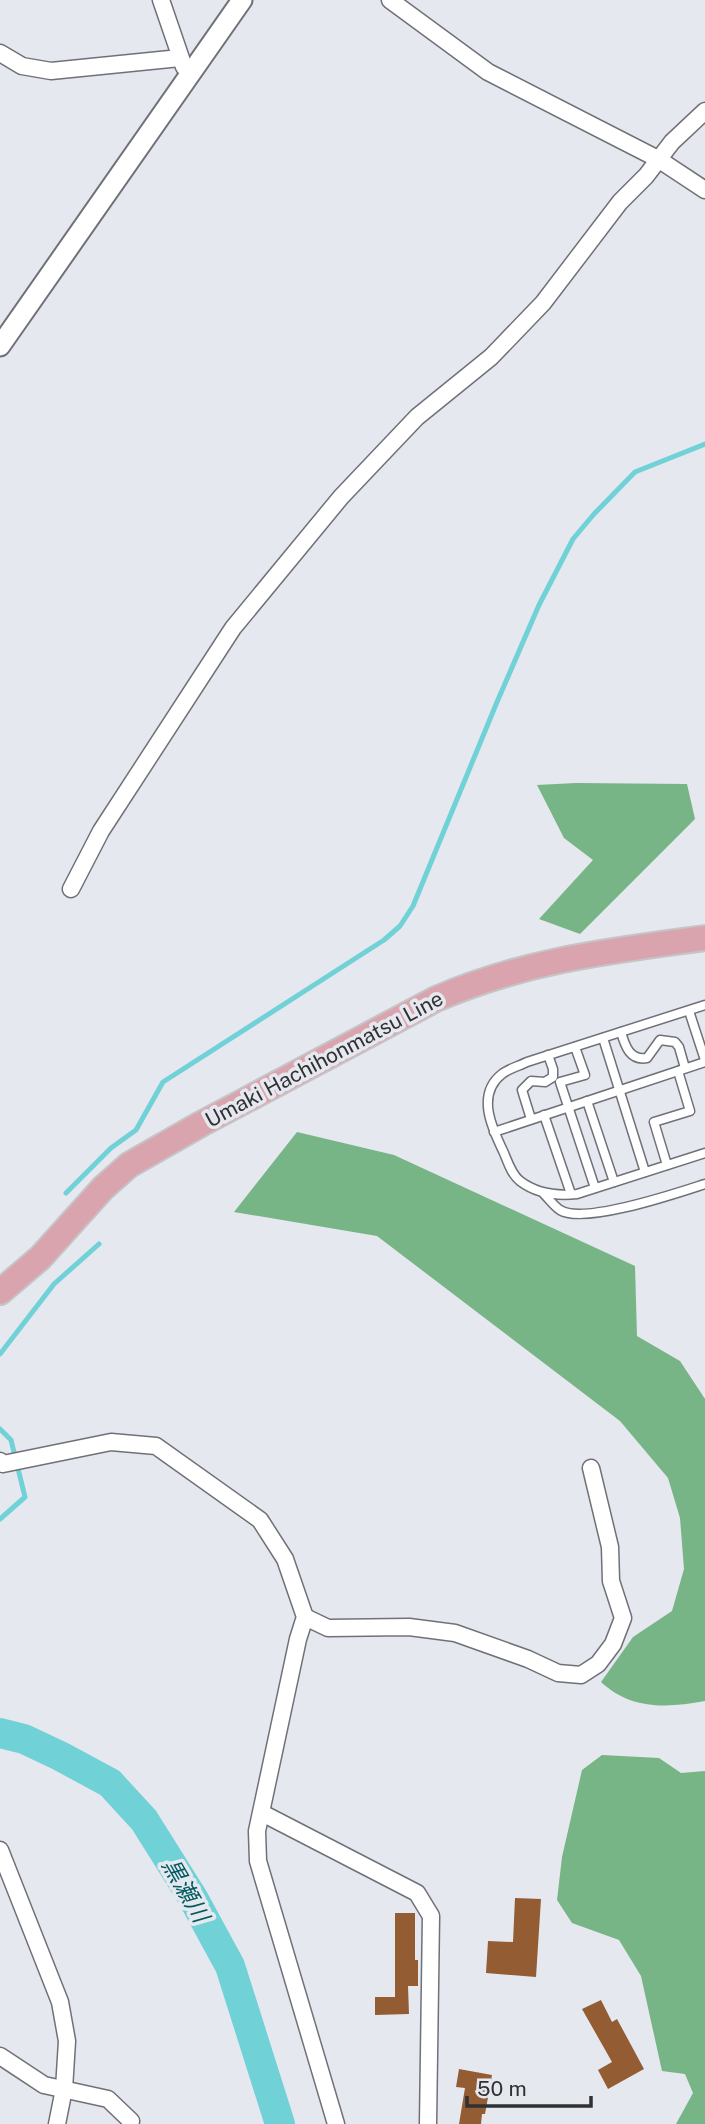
<svg xmlns="http://www.w3.org/2000/svg" width="705" height="2124" font-family="'Public Sans','Noto Sans JP',sans-serif">
	<style>
		.forest { fill: #77b486 }
		.lines { fill: none; stroke-linecap: round; stroke-linejoin: round }
		.stream { stroke: #70d1d7; stroke-width: 5 }
		.river { stroke: #70d1d7; stroke-width: 30 }
		.building { fill: #935c33 }
		.service-casing { stroke: #707178; stroke-width: 11 }
		.minor-casing { stroke: #707178; stroke-width: 19 }
		.tertiary-casing { stroke: #707178; stroke-width: 23 }
		.primary-casing { stroke: #c5c5c6; stroke-width: 28 }
		.service { stroke: #fff; stroke-width: 8 }
		.minor { stroke: #fff; stroke-width: 16 }
		.tertiary { stroke: #fff; stroke-width: 19 }
		.primary { stroke: #daa4af; stroke-width: 24 }
		.labels { text-anchor: middle; dominant-baseline: central; stroke-width: 7; stroke-linejoin: round; paint-order: stroke }
		.street-label { font-size: 21px; fill: #313134; stroke: #e6e8ef }
		.water-label { font-size: 23px; font-style: italic; fill: #005b60; stroke: #e6e8ef }
	</style>
	<rect width="100%" height="100%" fill="#e6e8ef"/>
	<g class="forest">
		<path d="M 576,783 L 687,784 L 695,819 L 580,934 L 539,919 L 593,860 L 564,838 L 537,785 Z"/>
		<path d="M 297,1132 L 394,1155 L 635,1266 L 637,1336 L 680,1361 L 705,1399 L 705,1701 C 667,1708 631,1710 601,1682 L 633,1637 L 672,1611 L 684,1569 L 680,1518 L 668,1478 L 620,1421 L 377,1236 L 234,1212 Z"/>
		<path d="M 602,1755 L 659,1758 L 681,1773 L 705,1771 L 705,2124 L 676,2124 L 693,2093 L 685,2074 L 662,2071 L 641,1976 L 619,1940 L 572,1923 L 557,1900 L 562,1857 L 582,1770 Z"/>
	</g>
	<g class="lines">
		<g class="stream">
			<path d="M 66,1193 L 111,1148 L 136,1130 L 163,1082 L 384,940 L 400,926 L 413,906 L 497,702 L 539,605 L 573,539 L 594,514 L 635,472 L 705,444"/>
			<path d="M 0,1354 L 54,1284 L 99,1244"/>
			<path d="M 0,1429 L 11,1440 L 25,1497 L 0,1519"/>
		</g>
		<path class="river" d="M 0,1733 L 24,1739 L 60,1756 L 110,1783 L 144,1820 L 193,1898 L 230,1966 L 280,2124"/>
	</g>
	<g class="building">
		<path d="M 515,1898 L 541,1899 L 536,1977 L 486,1973 L 488,1941 L 513,1942 Z"/>
		<path d="M 395,1913 L 415,1913 L 415,1960 L 418,1960 L 418,1986 L 408,1986 L 409,2014 L 375,2015 L 375,1997 L 395,1997 Z"/>
		<path d="M 601,2000 L 612,2022 L 617,2019 L 644,2069 L 608,2089 L 598,2070 L 612,2062 L 582,2009 Z"/>
		<path d="M 459,2069 L 492,2075 L 485,2114 L 482,2114 L 481,2124 L 459,2124 L 465,2088 L 456,2087 Z"/>
	</g>
	<g class="lines">
		<g class="service-casing">
			<g id="service">
				<path d="M 705,1005 L 527,1062 C 519,1066 508,1069 502,1074 C 475,1095 493,1130 504,1153 C 508,1163 512,1175 520,1181 C 537,1194 558,1196 577,1194 L 705,1153"/>
				<path d="M 689,1011 L 705,1060"/>
				<path d="M 621,1032 C 625,1046 630,1061 647,1058 L 660,1040 L 675,1042 L 679,1047 L 685,1068"/>
				<path d="M 603,1038 L 645,1172"/>
				<path d="M 575,1047 L 585,1075 L 560,1082 L 595,1188"/>
				<path d="M 587,1101 L 614,1182"/>
				<path d="M 544,1115 L 571,1194"/>
				<path d="M 531,1119 L 522,1090 L 531,1081 L 545,1082 L 553,1077 L 553,1069 L 548,1055"/>
				<path d="M 494,1132 L 705,1062"/>
				<path d="M 667,1165 L 654,1122 L 690,1111 L 678,1071"/>
				<path d="M 544,1194 C 549,1199 554,1206 560,1210 C 584,1225 677,1193 705,1184"/>
			</g>
		</g>
		<g class="minor-casing">
			<g id="minor">
				<path d="M 161,0 L 184,67"/>
				<path d="M 390,0 L 488,72 L 658,159 L 705,190"/>
				<path d="M 0,53 L 22,66 L 51,71 L 180,58"/>
				<path d="M 71,889 L 101,831 L 233,628 L 341,497 L 417,417 L 491,357 L 543,303 L 620,202 L 646,176 L 672,142 L 705,111"/>
				<path d="M 0,1461 L 3,1464 L 111,1442 L 156,1446 L 260,1520 L 285,1559 L 305,1617 L 298,1639 L 257,1831 L 258,1861 L 336,2124"/>
				<path d="M 305,1617 L 328,1628 L 409,1627 L 455,1633 L 528,1659 L 558,1673 L 581,1675 L 598,1664 L 613,1644 L 623,1618 L 611,1581 L 610,1547 L 591,1468"/>
				<path d="M 262,1813 L 417,1893 L 431,1916 L 428,2124"/>
				<path d="M 0,1850 L 60,2002 L 67,2041 L 64,2089 L 57,2124"/>
				<path d="M 0,2056 L 44,2085 L 108,2099 L 131,2121 L 130,2124"/>
			</g>
		</g>
		<g class="tertiary-casing">
			<path id="tertiary" d="M 0,346 L 242,0"/>
		</g>
		<g class="primary-casing">
			<path id="primary" d="M 0,1292 L 40,1258 L 103,1188 L 129,1165 L 201,1124 L 436,999 C 527,960 609,951 705,938"/>
		</g>
		<use href="#service" class="service"/>
		<use href="#minor" class="minor"/>
		<use href="#tertiary" class="tertiary"/>
		<use href="#primary" class="primary"/>
	</g>
	<g class="labels">
		<g class="street-label">
			<text transform="translate(324 1059) rotate(-28)">Umaki Hachihonmatsu Line</text>
		</g>
		<g class="water-label">
			<text transform="translate(186 1890) rotate(60)">黒瀬川</text>
		</g>
	</g>
	<path d="M467 2096v10h124v-10" fill="none" stroke="#313134" stroke-width="3.5"/>
	<text x="477" y="2096" font-size="21" fill="#313134" stroke="#e6e8ef" stroke-width="5" paint-order="stroke">50 m</text>
</svg>
